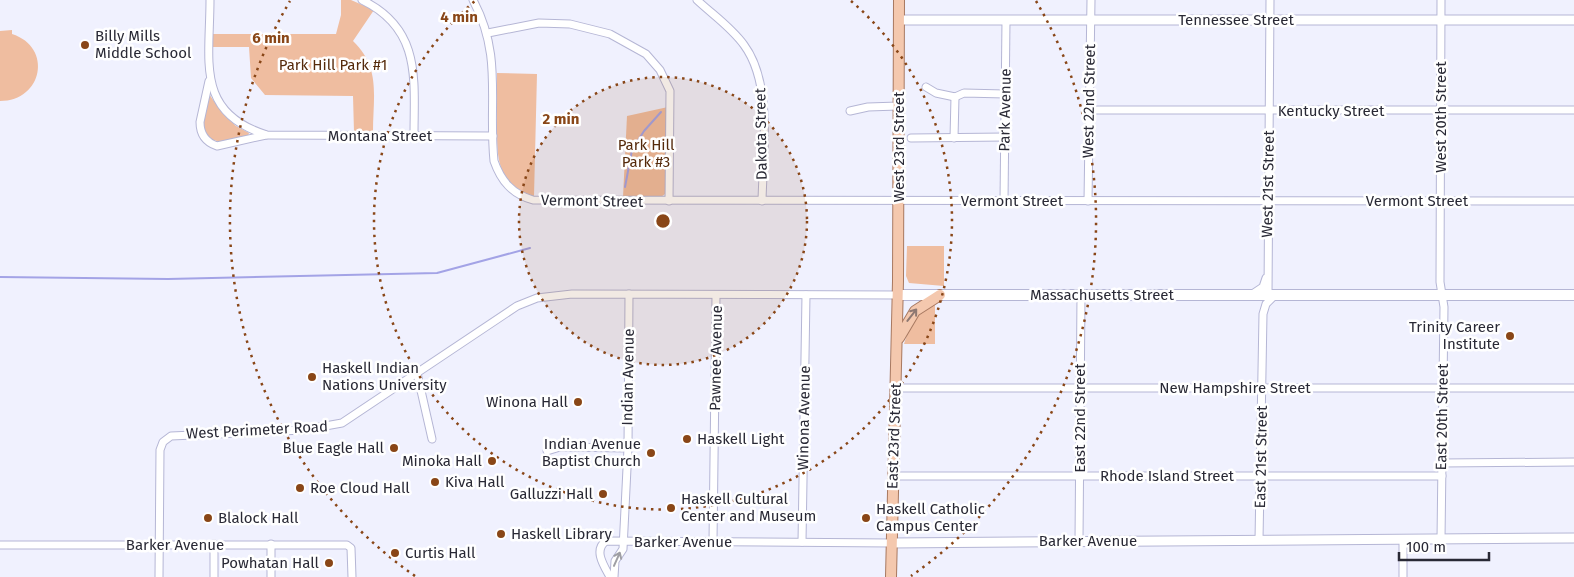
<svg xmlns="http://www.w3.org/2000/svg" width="1574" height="577" font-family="'Fira Sans',sans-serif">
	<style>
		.green { fill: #efbda0 }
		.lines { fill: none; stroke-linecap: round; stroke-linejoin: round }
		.stream { stroke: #a3a3e6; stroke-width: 2 }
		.minor-casing { stroke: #b5b6d5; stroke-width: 9 }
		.tertiary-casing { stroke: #b5b6d5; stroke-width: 11 }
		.secondary-casing { stroke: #b5b6d5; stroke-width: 12 }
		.primary-casing { stroke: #a87961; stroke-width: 12 }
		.minor { stroke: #fff; stroke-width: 7 }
		.tertiary { stroke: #fff; stroke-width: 9 }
		.secondary { stroke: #fff; stroke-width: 10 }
		.primary { stroke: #f4c8ae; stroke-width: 10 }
		.oneway { stroke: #8e7872 }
		.oneway2 { stroke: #9f9fa4 }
		.ring { fill: none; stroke: #894617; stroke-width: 2.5; stroke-dasharray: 2.5 5 }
		.poi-dot { fill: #894617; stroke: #fff; stroke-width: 2 }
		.labels { text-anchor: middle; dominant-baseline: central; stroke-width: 5; stroke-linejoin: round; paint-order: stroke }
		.street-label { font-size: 15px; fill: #292935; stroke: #fff }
		.poi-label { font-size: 15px; fill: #292935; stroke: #fff; text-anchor: start }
		.park-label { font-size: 15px; fill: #552a0b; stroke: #fff }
		.centre { fill: #894617; stroke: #fff; stroke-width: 2.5 }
		.ring-label { font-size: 15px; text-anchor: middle; font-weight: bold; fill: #894617; stroke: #fff; stroke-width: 5; stroke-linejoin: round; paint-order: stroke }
	</style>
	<rect width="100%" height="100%" fill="#f0f1fe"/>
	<g class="green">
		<path d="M 341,0 L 351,0 L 374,10 L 353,41 C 381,68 373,96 373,132 L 354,132 L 353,96 L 265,95 L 251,78 L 249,47 L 213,47 L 213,34 L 336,34 L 341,15 Z"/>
		<path d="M 12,30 L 12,34 C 53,47 43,101 0,101 L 0,31 Z"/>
		<path d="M 497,73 L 537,74 L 534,196 C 496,184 497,157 497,124 C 497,107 497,90 497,73 Z"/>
		<path d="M 209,94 L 223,114 L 236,126 L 249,133 L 248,136 L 221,142 L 209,139 L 202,127 Z"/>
		<path d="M 668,107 L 665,194 L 661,197 L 623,197 L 627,116 Z"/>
		<path d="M 907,246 L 944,246 L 944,286 L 909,283 L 906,276 Z"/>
		<path d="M 935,301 L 935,344 L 904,344 L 912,319 Z"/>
	</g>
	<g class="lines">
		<g class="stream">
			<path d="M 625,187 L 632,150 L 644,131 L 661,112"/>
			<path d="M 0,277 L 168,279 L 437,273 L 530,248"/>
		</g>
		<g class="minor-casing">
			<g id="minor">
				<path d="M 210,0 C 210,61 195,113 267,135 L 493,136"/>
				<path d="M 362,0 C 422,29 414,80 414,136"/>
				<path d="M 473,0 C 503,56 488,102 494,161 C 501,181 512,194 533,200 L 1574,201"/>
				<path d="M 697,0 C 713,15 731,27 744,45 C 773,84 763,154 762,201"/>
				<path d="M 1441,0 L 1440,282 L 1444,307 L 1441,539"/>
				<path d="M 488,33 L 539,23 L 570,24 L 610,34 L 646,54 L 660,70 L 670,91 L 669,201"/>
				<path d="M 209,81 L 200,122 C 200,134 205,142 217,146 L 266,135"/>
				<path d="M 926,87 L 936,93 L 955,97 L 964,93 L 1005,94"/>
				<path d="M 1089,110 L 1574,110"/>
				<path d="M 850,111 L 868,107 L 898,106"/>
				<path d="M 911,138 L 1005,137"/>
				<path d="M 954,138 L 955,97"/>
				<path d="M 1004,201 L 1006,20"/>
				<path d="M 1088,201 L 1091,0"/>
				<path d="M 1251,295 L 1263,287 L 1266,278"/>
				<path d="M 1268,295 L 1270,0"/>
				<path d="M 417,373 L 432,439"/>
				<path d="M 896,388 L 1574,388"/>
				<path d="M 547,451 L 560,447 L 628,448"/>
				<path d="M 1442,463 L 1574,462"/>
				<path d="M 893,476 L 1442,476"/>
				<path d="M 1403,539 L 1403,577"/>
				<path d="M 1259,540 L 1263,314 L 1266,304 L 1275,295"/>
				<path d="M 1079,541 L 1081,295"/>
				<path d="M 713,542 L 716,295"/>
				<path d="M 802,542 L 806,295"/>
				<path d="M 214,544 L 214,577"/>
				<path d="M 271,544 L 271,577"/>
				<path d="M 0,545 L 347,545 L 351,548 L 352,577"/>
				<path d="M 159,577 L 160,450 L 163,442 L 171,436 L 303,430 L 342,423 L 517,306 L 537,298 L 572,294 L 898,295"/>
				<path d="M 610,577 C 604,566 593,550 606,541 L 891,543"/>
				<path d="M 614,577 L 615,561 L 623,549 L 628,448 L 629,294"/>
			</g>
		</g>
		<g class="tertiary-casing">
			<g id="tertiary">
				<path d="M 899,20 L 1574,20"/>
				<path d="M 891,543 L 1574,538"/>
			</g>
		</g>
		<g class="secondary-casing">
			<path id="secondary" d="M 898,295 L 1574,295"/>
		</g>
		<g class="primary-casing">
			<g id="primary">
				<path d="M 899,338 L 915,311 L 940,295"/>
				<path d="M 891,577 L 898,281 L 899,0"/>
			</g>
		</g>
		<use href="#minor" class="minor"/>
		<use href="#tertiary" class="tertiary"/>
		<use href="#secondary" class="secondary"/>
		<use href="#primary" class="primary"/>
	</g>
	<defs><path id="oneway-shaft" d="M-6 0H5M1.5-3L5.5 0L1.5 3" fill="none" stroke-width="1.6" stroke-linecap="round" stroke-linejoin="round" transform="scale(1.25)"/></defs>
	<use class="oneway" href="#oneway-shaft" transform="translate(912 315) rotate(-52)"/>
	<use class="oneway2" href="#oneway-shaft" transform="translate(617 559) rotate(-66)"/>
	<circle cx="663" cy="221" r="144" fill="#894617" fill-opacity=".12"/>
	<g class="ring">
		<circle cx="663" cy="221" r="144"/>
		<path d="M851 1A289 289 0 1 1 475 1"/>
		<path d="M415 576A433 433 0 0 1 290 1M1036 1A433 433 0 0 1 911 576"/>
	</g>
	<g class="poi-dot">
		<circle cx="85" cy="45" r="5"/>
		<circle cx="1510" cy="336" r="5"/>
		<circle cx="312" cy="377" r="5"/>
		<circle cx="578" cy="402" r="5"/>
		<circle cx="687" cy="439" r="5"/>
		<circle cx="394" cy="448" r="5"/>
		<circle cx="651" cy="453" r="5"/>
		<circle cx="492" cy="461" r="5"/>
		<circle cx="435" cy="482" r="5"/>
		<circle cx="300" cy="488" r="5"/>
		<circle cx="603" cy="494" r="5"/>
		<circle cx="671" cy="508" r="5"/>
		<circle cx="208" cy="518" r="5"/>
		<circle cx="866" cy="518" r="5"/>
		<circle cx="501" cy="534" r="5"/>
		<circle cx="395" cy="553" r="5"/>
		<circle cx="329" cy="563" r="5"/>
	</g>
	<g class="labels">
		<g class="street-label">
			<text x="1236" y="20">Tennessee Street</text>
			<text transform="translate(1089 101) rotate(-89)">West 22nd Street</text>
			<text transform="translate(1005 110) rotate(-89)">Park Avenue</text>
			<text x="1331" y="111">Kentucky Street</text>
			<text transform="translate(1441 117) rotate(-90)">West 20th Street</text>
			<text transform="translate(761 134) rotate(-91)">Dakota Street</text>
			<text x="380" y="136">Montana Street</text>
			<text transform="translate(899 147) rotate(-90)">West 23rd Street</text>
			<text transform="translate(1268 184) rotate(-89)">West 21st Street</text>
			<text transform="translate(592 201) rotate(1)">Vermont Street</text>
			<text x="1012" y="201">Vermont Street</text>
			<text x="1417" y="201">Vermont Street</text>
			<text x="1102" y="295">Massachusetts Street</text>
			<text transform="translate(716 358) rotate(-89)">Pawnee Avenue</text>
			<text transform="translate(628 377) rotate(-89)">Indian Avenue</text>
			<text x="1235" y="388">New Hampshire Street</text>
			<text transform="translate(1442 417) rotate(-89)">East 20th Street</text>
			<text transform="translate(804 418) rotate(-89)">Winona Avenue</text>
			<text transform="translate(1080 418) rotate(-90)">East 22nd Street</text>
			<text transform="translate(257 430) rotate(-3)">West Perimeter Road</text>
			<text transform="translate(894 436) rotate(-88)">East 23rd Street</text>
			<text transform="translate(1261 457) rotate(-89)">East 21st Street</text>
			<text x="1167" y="476">Rhode Island Street</text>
			<text x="1088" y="541">Barker Avenue</text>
			<text x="683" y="542">Barker Avenue</text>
			<text x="175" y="545">Barker Avenue</text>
		</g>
		<g class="poi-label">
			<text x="95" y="36">Billy Mills<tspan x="95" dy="17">Middle School</tspan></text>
			<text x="1500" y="327" text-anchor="end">Trinity Career<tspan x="1500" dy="17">Institute</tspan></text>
			<text x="322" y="368">Haskell Indian<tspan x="322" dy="17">Nations University</tspan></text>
			<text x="568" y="402" text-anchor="end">Winona Hall</text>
			<text x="697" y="439">Haskell Light</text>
			<text x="641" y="444" text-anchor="end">Indian Avenue<tspan x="641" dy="17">Baptist Church</tspan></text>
			<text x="384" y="448" text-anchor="end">Blue Eagle Hall</text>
			<text x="482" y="461" text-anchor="end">Minoka Hall</text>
			<text x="445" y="482">Kiva Hall</text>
			<text x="310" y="488">Roe Cloud Hall</text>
			<text x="593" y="494" text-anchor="end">Galluzzi Hall</text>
			<text x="681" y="499">Haskell Cultural<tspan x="681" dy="17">Center and Museum</tspan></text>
			<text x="876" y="509">Haskell Catholic<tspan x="876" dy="17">Campus Center</tspan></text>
			<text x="218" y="518">Blalock Hall</text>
			<text x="511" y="534">Haskell Library</text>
			<text x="405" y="553">Curtis Hall</text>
			<text x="319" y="563" text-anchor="end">Powhatan Hall</text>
		</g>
		<g class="park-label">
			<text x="333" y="65">Park Hill Park #1</text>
			<text x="646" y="145">Park Hill<tspan x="646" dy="17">Park #3</tspan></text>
		</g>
	</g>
	<circle cx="663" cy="221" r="8" class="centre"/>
	<g class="ring-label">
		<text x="459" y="22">4 min</text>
		<text x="271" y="43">6 min</text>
		<text x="561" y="124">2 min</text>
	</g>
	<path d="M1399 552v8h90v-8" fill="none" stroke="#292935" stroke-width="2.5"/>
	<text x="1406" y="552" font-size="15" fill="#292935" stroke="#ffffff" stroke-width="4" paint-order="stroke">100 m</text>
</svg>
